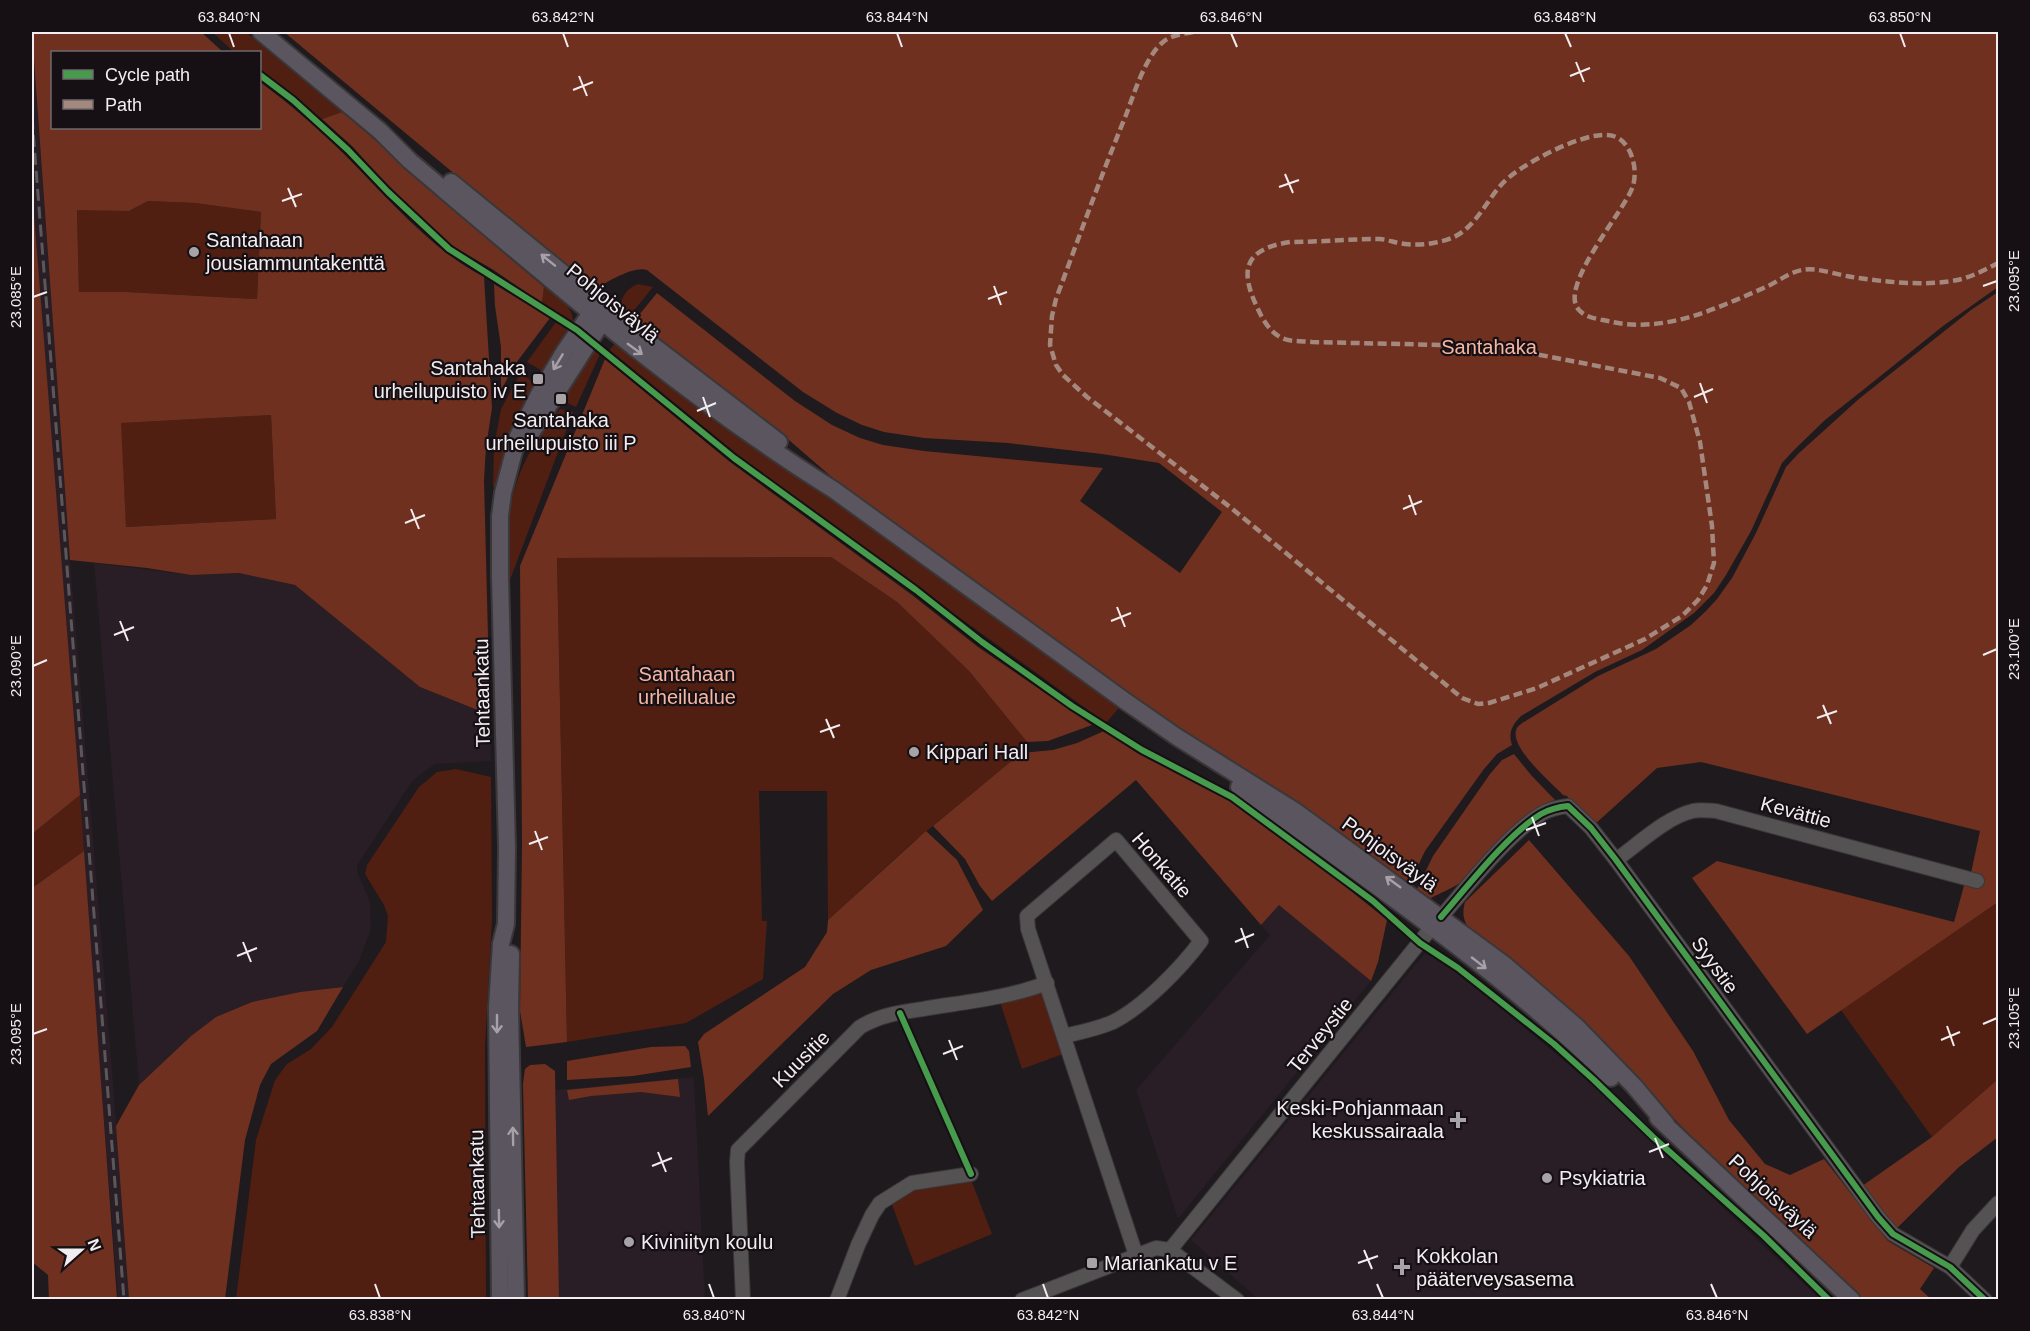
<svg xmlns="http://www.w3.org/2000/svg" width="2030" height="1331" font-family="Helvetica,sans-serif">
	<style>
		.built { fill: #291d26 }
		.green { fill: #501f12 }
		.forest { fill: #6f301f; fill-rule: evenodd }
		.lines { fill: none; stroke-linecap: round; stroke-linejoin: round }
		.minor-casing { stroke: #3a3739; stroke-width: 16 }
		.major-casing { stroke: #3a3739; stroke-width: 20 }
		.minor { stroke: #555254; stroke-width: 14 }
		.major { stroke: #5b555f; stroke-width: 16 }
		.rail { stroke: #5b585a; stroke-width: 3; stroke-dasharray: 12 6; stroke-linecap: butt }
		.quiet { stroke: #a5887d; stroke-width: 4.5; stroke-dasharray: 9 4.5; stroke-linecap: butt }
		.cycleway-casing { stroke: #161015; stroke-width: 10 }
		.cycleway { stroke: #469c4c; stroke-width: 6 }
		.oneway { stroke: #a6a1a8 }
		.ticks { fill: none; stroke: #f2edf0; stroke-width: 2 }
		.poi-dot { fill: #a8a3a6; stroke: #161015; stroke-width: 2 }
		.labels { text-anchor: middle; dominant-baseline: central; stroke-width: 4.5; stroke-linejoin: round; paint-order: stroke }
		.poi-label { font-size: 20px; fill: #f2edf0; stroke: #161015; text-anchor: start }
		.street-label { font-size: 20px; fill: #f2edf0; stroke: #161015 }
		.park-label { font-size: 20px; fill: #f7b6a2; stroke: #161015 }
		.neatline { fill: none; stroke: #f2edf0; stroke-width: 2 }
		.ticks-label { font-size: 15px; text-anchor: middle; fill: #f2edf0 }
	</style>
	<rect width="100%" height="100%" fill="#1f1a1d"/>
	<g class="built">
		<path d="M 32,36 L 70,560 L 113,1082 L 129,1299 L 118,1299 L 51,451 L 32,189 Z"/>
		<path d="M 94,563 L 191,575 L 239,573 L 295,585 L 420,687 L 490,715 L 491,761 L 436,764 L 422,773 L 411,783 L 358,864 L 357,872 L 370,901 L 371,929 L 359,961 L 343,987 L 300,992 L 252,1002 L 216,1017 L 191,1036 L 139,1085 Z"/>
		<path d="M 1279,904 L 1371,981 L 1178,1219 L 1136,1090 L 1270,935 L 1261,925 Z"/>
		<path d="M 1425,953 L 1456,971 L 1591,1083 L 1820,1299 L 1258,1299 L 1191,1240 Z"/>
		<path d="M 694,1077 L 705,1299 L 559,1299 L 556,1189 L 556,1090 Z"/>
	</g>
	<g class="green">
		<path d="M 212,32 L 246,32 L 342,112 L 322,119 L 260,72 L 260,52 L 234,52 Z"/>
		<path d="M 148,201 L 195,203 L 261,212 L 257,299 L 127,292 L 79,293 L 77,209 L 129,211 Z"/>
		<path d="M 638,284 L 653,287 L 627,319 L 622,313 C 618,299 626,289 638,284 Z"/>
		<path d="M 544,287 C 557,297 574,305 573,324 L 542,303 Z"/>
		<path d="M 556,322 L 571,331 L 544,372 L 527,362 Z"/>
		<path d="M 616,342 L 1109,698 L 1117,705 L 1118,709 L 1106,723 L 733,455 L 612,356 L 609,351 Z"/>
		<path d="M 591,346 L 600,354 L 576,407 L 565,402 L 564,393 Z"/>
		<path d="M 520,374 L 537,384 L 507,445 L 495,486 L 493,487 L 494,447 L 501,409 Z"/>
		<path d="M 560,409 L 573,412 L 510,580 L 506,571 C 506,500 515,464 560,409 Z"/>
		<path d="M 271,415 L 276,519 L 126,527 L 120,423 Z"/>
		<path d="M 831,557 L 897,602 L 969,671 L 1027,742 L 1021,753 L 911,844 L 828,920 L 827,791 L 759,791 L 762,921 L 767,921 L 763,979 L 686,1023 L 567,1042 L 557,558 Z"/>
		<path d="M 456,769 L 491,777 L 492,919 L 485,1046 L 486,1299 L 236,1299 L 256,1140 L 275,1080 L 287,1064 L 311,1049 L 332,1027 L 386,942 L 388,916 L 384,905 L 365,874 L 367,865 L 419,787 L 437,772 Z"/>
		<path d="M 80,795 L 84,851 L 32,888 L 32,834 Z"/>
		<path d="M 1998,902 L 1998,1079 L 1932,1137 L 1841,1010 Z"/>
		<path d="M 1042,989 L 1063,1054 L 1022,1069 L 999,999 Z"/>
		<path d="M 970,1177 L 992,1234 L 915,1266 L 891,1202 L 914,1187 Z"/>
	</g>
	<g class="forest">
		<path d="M 32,32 L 201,32 L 223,52 L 52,52 L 52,128 L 260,128 L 260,82 C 290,104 319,129 346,156 C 389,199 429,248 484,277 L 492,408 L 486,447 L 484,480 L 490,715 L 420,687 L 295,585 L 239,573 L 191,575 L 147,568 L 70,560 ZM 148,201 L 195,203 L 261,212 L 257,299 L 127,292 L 79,292 L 77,210 L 129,211 ZM 271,415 L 276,519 L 126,527 L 121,423 Z"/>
		<path d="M 284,32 L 1998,32 L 1998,287 L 1943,326 L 1858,394 L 1825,420 L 1794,450 L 1782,463 L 1751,531 L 1726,575 L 1714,593 L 1694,613 L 1642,650 L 1595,672 L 1521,716 C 1512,725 1508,733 1512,745 L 1497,754 L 1484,769 L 1425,851 L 1409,885 L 1307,811 L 1124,692 L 834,479 L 782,434 L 634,321 L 657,293 L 795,401 L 832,425 L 860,438 L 883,445 L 924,451 L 1103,468 L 1080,501 L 1180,573 L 1222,512 L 1159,463 L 1102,454 L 1008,443 L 924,438 L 884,432 L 862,425 L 837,413 L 803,392 L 647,270 C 633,265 607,283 593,289 Z"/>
		<path d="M 342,112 C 411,169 475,230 544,287 L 542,303 L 492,269 L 452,246 L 389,188 L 353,147 L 322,119 Z"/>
		<path d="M 32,189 L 80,795 L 32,834 Z"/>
		<path d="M 494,284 L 550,318 L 513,367 L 501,391 L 501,347 L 495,306 Z"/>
		<path d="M 1998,292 L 1998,902 L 1807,1034 L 1692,878 L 1717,861 L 1954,922 L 1965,882 L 1971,873 L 1980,831 L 1701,762 L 1657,768 L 1594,825 L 1578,810 L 1567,796 L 1563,795 C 1552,783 1507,746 1517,728 C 1517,727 1523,722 1524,722 L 1598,676 L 1656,649 L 1691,625 L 1706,611 L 1717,599 L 1732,578 L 1756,533 L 1786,467 L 1798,454 L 1860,398 L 1971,310 Z"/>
		<path d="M 605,359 L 730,462 L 912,595 L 978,647 L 1092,725 L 1048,741 L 1027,742 L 969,671 L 897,602 L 831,557 L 557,558 L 567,1042 L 526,1047 L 520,1011 L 522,843 L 520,566 Z"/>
		<path d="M 1104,731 L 1139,754 L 1228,800 L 1336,879 L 1387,920 L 1378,962 L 1371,981 L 1279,905 L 1261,925 L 1136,780 L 992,901 L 980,886 L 965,859 L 933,826 L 1021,753 L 1053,750 L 1077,743 Z"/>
		<path d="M 1514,754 L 1531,775 L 1555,800 C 1516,820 1495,853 1463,881 C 1453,888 1440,893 1429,899 L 1417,889 L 1433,856 L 1490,774 L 1502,760 Z"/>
		<path d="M 926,831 L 957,860 L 983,910 L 946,946 L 871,970 L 833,994 L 708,1116 L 704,1079 L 698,1042 L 704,1034 L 805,967 L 827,932 L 828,920 Z"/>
		<path d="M 1529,840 L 1629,956 L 1693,1051 L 1729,1120 L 1765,1164 L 1790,1175 L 1824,1159 L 1888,1241 L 1934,1268 L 1920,1289 L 1931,1299 L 1863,1299 L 1684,1129 L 1630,1073 L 1470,930 C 1463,921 1462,913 1465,902 Z"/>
		<path d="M 84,851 L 117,1299 L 49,1299 L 48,1275 L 32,1262 L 32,888 Z"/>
		<path d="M 343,987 L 317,1031 L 271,1064 L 260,1085 L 245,1140 L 225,1299 L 129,1299 L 116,1126 L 139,1085 L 191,1036 L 216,1017 L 252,1002 L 300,992 Z"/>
		<path d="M 685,1046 L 689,1051 L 691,1067 L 633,1076 L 567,1080 L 567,1061 L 651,1047 Z"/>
		<path d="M 545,1064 L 555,1071 L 559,1299 L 528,1299 L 523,1084 L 525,1069 L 530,1065 Z"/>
		<path d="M 678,1079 L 680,1097 L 641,1092 L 591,1096 L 569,1100 L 567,1090 Z"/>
		<path d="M 1998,1079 L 1998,1137 L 1959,1167 L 1895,1230 L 1862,1186 L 1932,1137 Z"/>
	</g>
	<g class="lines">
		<g class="minor-casing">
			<g id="minor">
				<path d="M 1616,860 C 1637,845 1668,816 1693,811 C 1700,809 1709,811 1716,811 L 1977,881"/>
				<path d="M 1441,917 C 1468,886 1508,834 1541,814 C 1550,809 1558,807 1568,806 L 1591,828 L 1616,860 L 1878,1217 L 1893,1234 L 1950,1267 L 1985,1300"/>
				<path d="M 1064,1036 C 1081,1032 1097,1029 1113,1022 C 1143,1007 1181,968 1201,941 L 1116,840 L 1027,916 L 1028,929 L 1136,1255"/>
				<path d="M 1170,1250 L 1432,927"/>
				<path d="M 1950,1267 L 1973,1230 L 1998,1203"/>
				<path d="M 743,1300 L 737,1162 L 738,1150 L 743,1145 L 860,1027 C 880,1015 901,1012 923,1009 C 964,1002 1008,998 1047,983"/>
				<path d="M 837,1300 L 858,1245 L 872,1215 L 880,1203 L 912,1183 L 971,1174"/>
				<path d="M 1022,1300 L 1156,1248 L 1170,1250 L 1237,1300"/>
			</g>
		</g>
		<g class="major-casing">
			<g id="major">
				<path d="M 261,32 L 380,131 L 410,161 C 547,277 682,395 834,490 L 1125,701 L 1177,737 L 1295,811 L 1505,965 L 1577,1027 L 1634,1086 L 1666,1124"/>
				<path d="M 451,182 L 629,327 L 779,442"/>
				<path d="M 526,441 L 607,314"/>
				<path d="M 1239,787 C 1366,879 1498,968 1611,1078"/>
				<path d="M 511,954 L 510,1008 L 516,1300"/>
				<path d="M 1658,1118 L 1852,1300"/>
				<path d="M 500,1300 L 497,1007 L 501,944 L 506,924 L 507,848 L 500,576 L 500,516 L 503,493 L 518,436 L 539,394 L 564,352 L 599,301"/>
			</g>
		</g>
		<use href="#minor" class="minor"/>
		<use href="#major" class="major"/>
		<path class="rail" d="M 32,117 L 124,1300"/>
		<path class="quiet" d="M 1193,32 C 1183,34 1171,35 1163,42 C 1145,57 1134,94 1126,115 C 1101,176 1079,237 1056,299 L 1052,316 L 1050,345 L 1056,365 L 1063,375 L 1087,397 L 1230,507 L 1462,698 L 1478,704 L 1489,703 L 1537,688 L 1645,639 L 1682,616 L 1698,600 L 1707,585 L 1714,563 L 1712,526 L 1700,442 L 1689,402 L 1681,388 L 1660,378 L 1525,352 L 1487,346 L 1312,342 C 1301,341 1289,342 1280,337 C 1269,331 1262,318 1257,307 C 1239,269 1245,249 1290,242 C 1320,242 1350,239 1380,239 C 1389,240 1396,243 1405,244 C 1421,246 1440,243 1454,237 C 1475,227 1486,202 1501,185 C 1517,166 1582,132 1608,135 C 1619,136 1625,142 1630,152 C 1635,163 1636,175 1633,186 C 1625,211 1557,287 1579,310 C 1587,319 1601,319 1612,322 C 1667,333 1717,308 1766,287 C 1777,282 1790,272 1802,270 C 1817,267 1837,275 1852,277 C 1884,282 1929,287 1962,279 C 1975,275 1987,269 1998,263"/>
		<g class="cycleway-casing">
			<g id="cycleway">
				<path d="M 260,75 L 293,100 L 348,150 L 388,192 L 449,249 L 577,330 L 734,458 L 916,590 L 982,642 L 1072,706 L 1142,750 L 1232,797 L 1373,901 L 1420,943 L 1458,968 L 1554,1044 L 1594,1080 L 1653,1137 L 1764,1236 L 1829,1300"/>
				<path d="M 1441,917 C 1468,886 1508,834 1541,814 C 1550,809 1558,807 1568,806 L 1591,828 L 1616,860 L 1878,1217 L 1893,1234 L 1950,1267 L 1985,1300"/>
				<path d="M 900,1013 L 971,1174"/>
			</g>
		</g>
		<use href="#cycleway" class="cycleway"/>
	</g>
	<defs><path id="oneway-shaft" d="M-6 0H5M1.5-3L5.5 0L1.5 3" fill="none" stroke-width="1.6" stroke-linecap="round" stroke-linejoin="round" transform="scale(1.5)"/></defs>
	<g class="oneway">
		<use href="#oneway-shaft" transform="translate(548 260) rotate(-141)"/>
		<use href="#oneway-shaft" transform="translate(635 349) rotate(36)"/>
		<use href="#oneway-shaft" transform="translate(558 362) rotate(121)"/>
		<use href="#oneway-shaft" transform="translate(1393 882) rotate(-144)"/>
		<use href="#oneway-shaft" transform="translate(1479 963) rotate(38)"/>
		<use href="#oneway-shaft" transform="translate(497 1024) rotate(90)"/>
		<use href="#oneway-shaft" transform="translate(513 1136) rotate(-91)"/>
		<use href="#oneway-shaft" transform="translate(499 1219) rotate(89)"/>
	</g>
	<path class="ticks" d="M 229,33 L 234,47M 563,33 L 568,47M 897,33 L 902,47M 1231,33 L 1237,47M 1565,33 L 1571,47M 1900,33 L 1905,47M 1576,62 L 1584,82M 579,76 L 587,96M 1570,76 L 1590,68M 573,90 L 593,82M 1285,174 L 1293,193M 1279,187 L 1299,180M 288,188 L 296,207M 282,201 L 302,194M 994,286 L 1001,305M 1983,286 L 1997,281M 33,297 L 47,292M 988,299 L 1007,292M 1700,383 L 1707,403M 703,397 L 710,417M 1694,397 L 1713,389M 697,411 L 716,403M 1409,495 L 1416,515M 411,509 L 419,529M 1403,509 L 1422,501M 405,523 L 425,515M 1117,607 L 1125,627M 120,621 L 128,641M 1111,621 L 1131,613M 114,635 L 134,627M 1983,655 L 1997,649M 33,666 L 47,660M 1823,705 L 1831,724M 1817,718 L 1837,711M 826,719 L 834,738M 820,732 L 840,725M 1532,817 L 1539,836M 1526,830 L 1546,823M 535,831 L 542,850M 529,844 L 548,837M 1241,928 L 1248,948M 243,942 L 251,962M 1235,942 L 1254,934M 237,956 L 257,948M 1983,1024 L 1997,1018M 1947,1026 L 1954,1046M 33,1034 L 47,1029M 949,1040 L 957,1060M 1941,1040 L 1960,1032M 943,1054 L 963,1046M 1655,1138 L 1663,1158M 658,1152 L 666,1172M 1649,1152 L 1669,1144M 652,1166 L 672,1158M 1364,1250 L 1372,1269M 1358,1263 L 1378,1256M 375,1284 L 380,1298M 709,1284 L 714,1298M 1043,1284 L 1048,1298M 1377,1284 L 1383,1298M 1711,1284 L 1717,1298"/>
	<g class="poi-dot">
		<circle cx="194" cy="252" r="6"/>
		<rect x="532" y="373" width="12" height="12" rx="3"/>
		<rect x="555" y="393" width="12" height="12" rx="3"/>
		<circle cx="914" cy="752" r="6"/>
		<path d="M1455 1111h6v6h6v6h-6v6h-6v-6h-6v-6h6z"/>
		<circle cx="1547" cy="1178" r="6"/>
		<circle cx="629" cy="1242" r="6"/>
		<rect x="1086" y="1257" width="12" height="12" rx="3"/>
		<path d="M1399 1258h6v6h6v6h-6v6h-6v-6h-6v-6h6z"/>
	</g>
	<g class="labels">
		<g class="poi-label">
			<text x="206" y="240">Santahaan<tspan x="206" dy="23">jousiammuntakenttä</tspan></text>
			<text x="526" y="368" text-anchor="end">Santahaka<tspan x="526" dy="23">urheilupuisto iv E</tspan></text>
			<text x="561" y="420" text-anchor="middle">Santahaka<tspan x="561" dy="23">urheilupuisto iii P</tspan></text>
			<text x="926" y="752">Kippari Hall</text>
			<text x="1444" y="1108" text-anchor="end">Keski-Pohjanmaan<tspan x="1444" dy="23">keskussairaala</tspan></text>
			<text x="1559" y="1178">Psykiatria</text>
			<text x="641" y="1242">Kiviniityn koulu</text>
			<text x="1416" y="1256">Kokkolan<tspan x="1416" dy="23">pääterveysasema</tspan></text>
			<text x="1104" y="1263">Mariankatu v E</text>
		</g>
		<g class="street-label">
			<text transform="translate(613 303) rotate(39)">Pohjoisväylä</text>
			<text transform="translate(482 693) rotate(-91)">Tehtaankatu</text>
			<text transform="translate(1796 812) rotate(15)">Kevättie</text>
			<text transform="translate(1390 854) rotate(36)">Pohjoisväylä</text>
			<text transform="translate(1162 865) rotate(49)">Honkatie</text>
			<text transform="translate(1715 965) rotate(54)">Syystie</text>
			<text transform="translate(1320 1035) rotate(-51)">Terveystie</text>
			<text transform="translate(801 1059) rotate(-45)">Kuusitie</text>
			<text transform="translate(477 1184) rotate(-91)">Tehtaankatu</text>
			<text transform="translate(1773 1196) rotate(43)">Pohjoisväylä</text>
		</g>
		<g class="park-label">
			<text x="1489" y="347">Santahaka</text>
			<text x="687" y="674">Santahaan<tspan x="687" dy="23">urheilualue</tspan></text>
		</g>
	</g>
	<rect width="2030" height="1331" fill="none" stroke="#161015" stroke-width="66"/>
	<rect x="51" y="51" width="210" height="78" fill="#161015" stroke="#6e686d" stroke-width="1.5"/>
	<rect x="63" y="70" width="30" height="9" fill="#469c4c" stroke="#6e686d" stroke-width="1.5"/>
	<text x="105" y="81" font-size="18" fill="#f2edf0">Cycle path</text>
	<rect x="63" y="100" width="30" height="9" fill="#a5887d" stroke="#6e686d" stroke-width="1.5"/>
	<text x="105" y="111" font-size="18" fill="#f2edf0">Path</text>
	<g transform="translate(81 1250) rotate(69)" stroke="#161015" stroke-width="4.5" paint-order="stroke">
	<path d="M0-4.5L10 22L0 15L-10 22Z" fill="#f2edf0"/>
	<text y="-9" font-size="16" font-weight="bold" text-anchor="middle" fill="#f2edf0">N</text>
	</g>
	<rect x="33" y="33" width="1964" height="1265" class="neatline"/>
	<g class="ticks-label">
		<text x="229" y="22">63.840°N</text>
		<text x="563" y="22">63.842°N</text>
		<text x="897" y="22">63.844°N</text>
		<text x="1231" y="22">63.846°N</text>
		<text x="1565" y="22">63.848°N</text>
		<text x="1900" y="22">63.850°N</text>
		<text transform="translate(2014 281) rotate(-90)" y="5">23.095°E</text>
		<text transform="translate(16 297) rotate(-90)" y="5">23.085°E</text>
		<text transform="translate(2014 649) rotate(-90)" y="5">23.100°E</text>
		<text transform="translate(16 666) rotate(-90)" y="5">23.090°E</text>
		<text transform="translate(2014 1018) rotate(-90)" y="5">23.105°E</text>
		<text transform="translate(16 1034) rotate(-90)" y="5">23.095°E</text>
		<text x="380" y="1320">63.838°N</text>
		<text x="714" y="1320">63.840°N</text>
		<text x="1048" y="1320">63.842°N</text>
		<text x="1383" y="1320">63.844°N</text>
		<text x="1717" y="1320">63.846°N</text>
	</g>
</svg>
